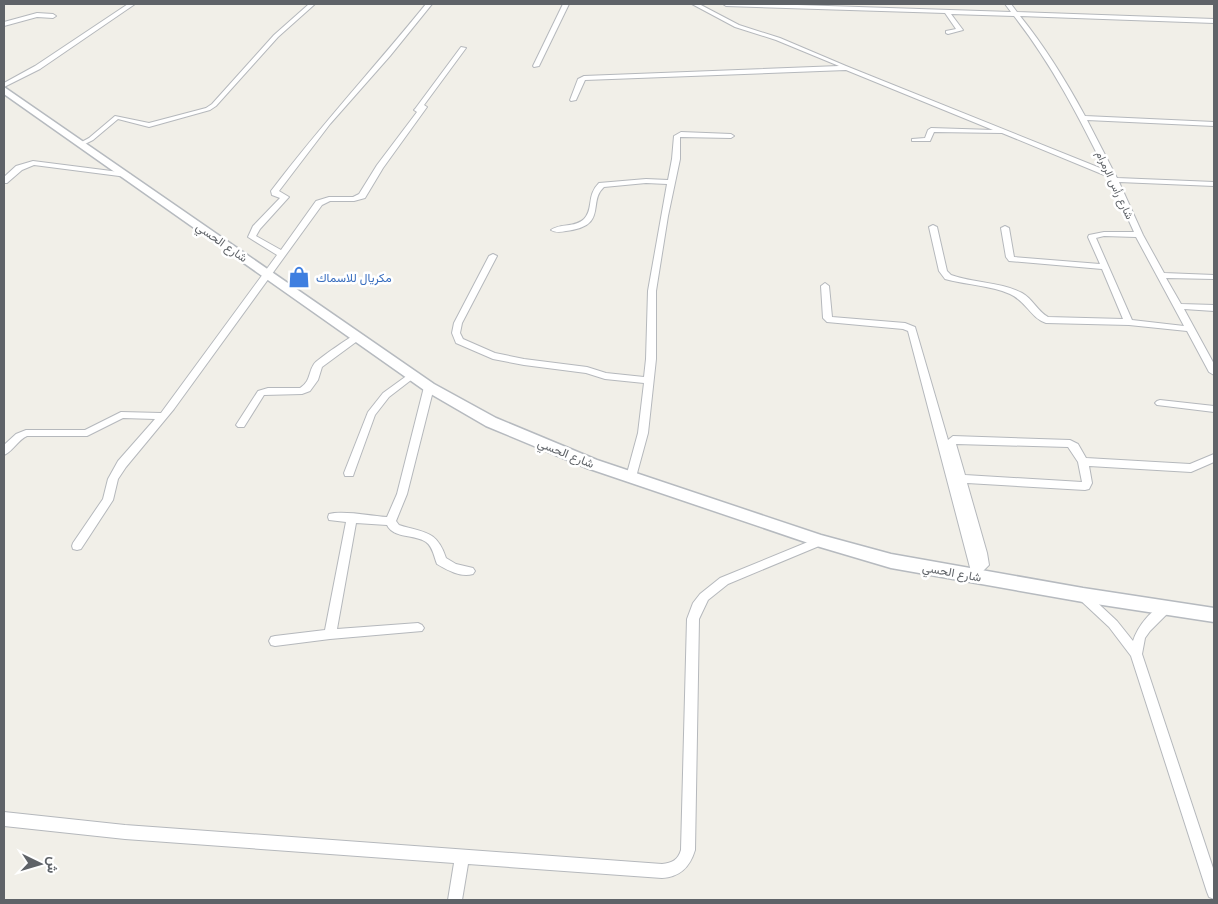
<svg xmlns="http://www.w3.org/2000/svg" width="1218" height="904" font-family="Mulish,Vazirmatn,sans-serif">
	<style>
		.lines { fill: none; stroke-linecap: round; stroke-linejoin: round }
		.street-casing { stroke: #b5b8bc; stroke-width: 2 }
		.secondary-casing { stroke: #b6babf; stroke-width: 3 }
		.street { fill: #fff; fill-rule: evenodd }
		.secondary { fill: #fff; fill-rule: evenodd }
		.labels { text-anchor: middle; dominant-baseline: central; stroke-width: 5; stroke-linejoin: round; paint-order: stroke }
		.far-street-label { font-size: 11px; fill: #5f6368; stroke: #fff }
		.street-label { font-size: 12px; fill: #5f6368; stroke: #fff }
		.shop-label { font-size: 12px; fill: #366cbe; stroke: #fff; text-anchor: start }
	</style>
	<rect width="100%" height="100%" fill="#f1efe8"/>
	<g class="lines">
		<g class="street-casing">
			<g id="street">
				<path d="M 128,4 L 135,4 L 40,69 L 4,87 L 4,83 L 35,66 Z"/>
				<path d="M 309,4 L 315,4 L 278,37 L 216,106 L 210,110 L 149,127 L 118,119 L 93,140 L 81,146 L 78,144 L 89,138 L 115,116 L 149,123 L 206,108 L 212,104 L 274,35 Z"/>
				<path d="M 426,4 L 432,4 L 390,56 L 330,124 L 279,191 L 289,197 L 260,229 L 256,236 L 281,250 L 316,201 L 329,197 L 353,197 L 359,194 L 377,165 L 417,112 L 414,110 L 415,109 L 461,47 L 466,48 L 424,105 L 427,107 L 383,168 L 365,198 L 354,201 L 330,201 L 322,205 L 174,409 L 126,467 L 118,479 L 113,500 L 81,549 L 77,550 L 73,549 L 72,546 L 73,543 L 103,499 L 108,479 L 118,461 L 155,419 L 123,418 L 87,436 L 27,436 C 18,440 13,451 4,455 L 4,445 L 16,434 L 26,430 L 85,430 L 121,412 L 161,413 L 277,255 L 248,237 L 253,226 L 280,198 L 272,195 L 271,191 C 320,126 375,67 426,4 Z"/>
				<path d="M 563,4 L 569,4 L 539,66 L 534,67 L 533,66 Z"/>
				<path d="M 692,4 L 699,4 L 739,25 L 780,38 L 846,66 L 1105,170 C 1078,115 1052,65 1014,16 L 951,14 L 963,30 L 948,34 L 946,33 L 946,31 L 956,29 L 945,13 L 726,6 L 723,4 L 767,4 L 1011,12 L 1005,4 L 1011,4 L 1017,12 L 1214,19 L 1214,23 L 1020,16 C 1045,47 1066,81 1085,116 L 1214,122 L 1214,126 L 1087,120 L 1117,178 L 1214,182 L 1214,186 L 1119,182 L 1143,235 L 1164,273 L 1214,275 L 1214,279 L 1166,278 L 1181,304 L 1214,305 L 1214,311 L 1184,309 L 1214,364 L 1214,375 L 1209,372 L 1187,331 L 1129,325 L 1046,323 C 1031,318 1026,301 1010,294 C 990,285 966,285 945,279 L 939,271 L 929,227 L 933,225 L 937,227 L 947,271 L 951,275 C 974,283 1001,282 1022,293 C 1033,299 1037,311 1048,317 L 1123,319 L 1102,269 L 1009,261 L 1006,257 L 1001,228 L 1005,226 L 1009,228 L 1014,257 L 1100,264 L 1088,237 L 1089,235 L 1104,232 L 1134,232 L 1109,177 L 1002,133 L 934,132 L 930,141 L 912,141 L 912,139 L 925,138 L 928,130 L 931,128 L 993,130 L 846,70 L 585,80 L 576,100 L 571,101 L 570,100 L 578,79 L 584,76 L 839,66 L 776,40 L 735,27 ZM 1104,236 L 1136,237 L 1184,326 L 1132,320 L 1096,238 Z"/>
				<path d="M 37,13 L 53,14 L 56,16 L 53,18 L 37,17 L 4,26 L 4,22 Z"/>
				<path d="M 681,132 L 731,134 L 734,136 L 731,138 L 680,137 L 680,159 L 668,216 L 656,291 L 656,359 L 648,433 L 636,477 L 635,480 L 627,480 L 626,477 L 638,433 L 644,383 L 605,379 L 586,373 L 524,365 L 493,359 L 456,343 L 452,333 L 454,323 L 489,256 L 493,254 L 497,256 L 462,323 L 460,333 L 463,339 L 495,353 L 524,359 L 587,367 L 606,373 L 644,377 L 646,359 L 648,291 L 667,184 L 646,183 L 604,187 C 587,202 609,226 566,231 C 561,232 556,233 551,230 C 560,223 575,228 584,219 C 594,209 586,196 599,183 L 646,179 L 668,180 L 672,159 L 674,136 Z"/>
				<path d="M 33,161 L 127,173 L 131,175 L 127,177 L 34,165 L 22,170 L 7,183 L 4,183 L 4,177 L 16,166 Z"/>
				<path d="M 825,283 L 829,286 L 832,317 L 905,323 L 915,327 L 948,440 L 953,436 L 1070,440 L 1078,444 L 1086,458 L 1190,464 L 1214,454 L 1214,462 L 1191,472 L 1089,466 L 1092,483 L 1089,489 L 1085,490 L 967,483 L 987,553 L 989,565 L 982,572 L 983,576 L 981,579 L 977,581 L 973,579 L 908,331 L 903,329 L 827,322 L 823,318 L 821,286 ZM 956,444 L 1068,447 L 1078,462 L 1082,482 L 965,475 Z"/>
				<path d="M 357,334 L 361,337 L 360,339 L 322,367 L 318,380 L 310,391 L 302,394 L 264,395 L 244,427 L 238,427 L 236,425 L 258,391 L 268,388 L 300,388 C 311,381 308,373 314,364 C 318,359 351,336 357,334 Z"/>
				<path d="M 412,372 L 417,375 L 415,377 L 389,397 L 375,415 L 354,473 L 353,476 L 345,476 L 344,473 L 368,412 L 383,393 Z"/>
				<path d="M 429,384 L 434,387 L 407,494 L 396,521 L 399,525 C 424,533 437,530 446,558 L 456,564 L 473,568 L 475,571 L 473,574 C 461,578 447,570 437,564 C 434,557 433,547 426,542 C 415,534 394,539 387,525 L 356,523 L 337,629 L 418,623 L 422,625 L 424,628 L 422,631 L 330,639 L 275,646 L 271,645 L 269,641 L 271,637 L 275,636 L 325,630 L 346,522 L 329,520 L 328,517 L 329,514 C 343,510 372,516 387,517 L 397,494 L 424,387 Z"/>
				<path d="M 1160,400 L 1214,406 L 1214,412 L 1157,405 L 1155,403 L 1157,401 Z"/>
				<path d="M 820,537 L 824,538 L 825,541 L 824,544 L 728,584 L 708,600 L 699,619 L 695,850 C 690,867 680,877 662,878 L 468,864 L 462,900 L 448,900 L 454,863 L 125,839 L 4,826 L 4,812 L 125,825 L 662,864 C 672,863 678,860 681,850 L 687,619 L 693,603 L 700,594 L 720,578 Z"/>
				<path d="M 1083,591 L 1087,593 L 1117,621 L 1133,641 C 1138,626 1151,609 1167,603 L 1171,605 L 1173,608 L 1150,631 L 1145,638 L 1142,654 L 1214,871 L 1214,899 L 1209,897 L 1207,892 L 1131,656 L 1109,627 L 1079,599 L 1077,596 L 1079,593 Z"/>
			</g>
		</g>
		<g class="secondary-casing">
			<path id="secondary" d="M 4,87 L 434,384 L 496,418 L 597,460 L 821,535 L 891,554 L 1083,588 L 1214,608 L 1214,622 L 1083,602 L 891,568 L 820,547 L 587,468 L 486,426 L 424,390 L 4,94 Z"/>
		</g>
		<use href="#street" class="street"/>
		<use href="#secondary" class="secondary"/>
	</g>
	<defs>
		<g id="shop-bare" transform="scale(1.725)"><path d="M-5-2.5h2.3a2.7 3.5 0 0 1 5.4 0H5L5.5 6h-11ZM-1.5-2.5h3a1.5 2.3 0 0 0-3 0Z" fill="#3f7fe0" stroke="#fff" stroke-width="2.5" paint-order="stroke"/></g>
	</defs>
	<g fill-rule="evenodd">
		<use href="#shop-bare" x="299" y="277"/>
	</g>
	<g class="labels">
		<g class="far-street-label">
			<text transform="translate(1115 185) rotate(65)">شارع رأس الرمرام</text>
		</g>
		<g class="street-label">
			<text transform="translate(222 242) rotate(35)">شارع الحسي</text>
			<text transform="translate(566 453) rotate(22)">شارع الحسي</text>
			<text transform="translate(952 572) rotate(10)">شارع الحسي</text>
		</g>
		<g class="shop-label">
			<text x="316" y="277">مكريال للاسماك</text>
		</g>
	</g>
	<rect width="1218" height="904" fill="none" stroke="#5f6368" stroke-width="10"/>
	<g transform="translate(40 864) rotate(95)" stroke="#ffffff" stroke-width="4" paint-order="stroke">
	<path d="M0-4L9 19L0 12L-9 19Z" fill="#5f6368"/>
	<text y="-8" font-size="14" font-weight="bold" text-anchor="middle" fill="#5f6368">ش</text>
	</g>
</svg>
